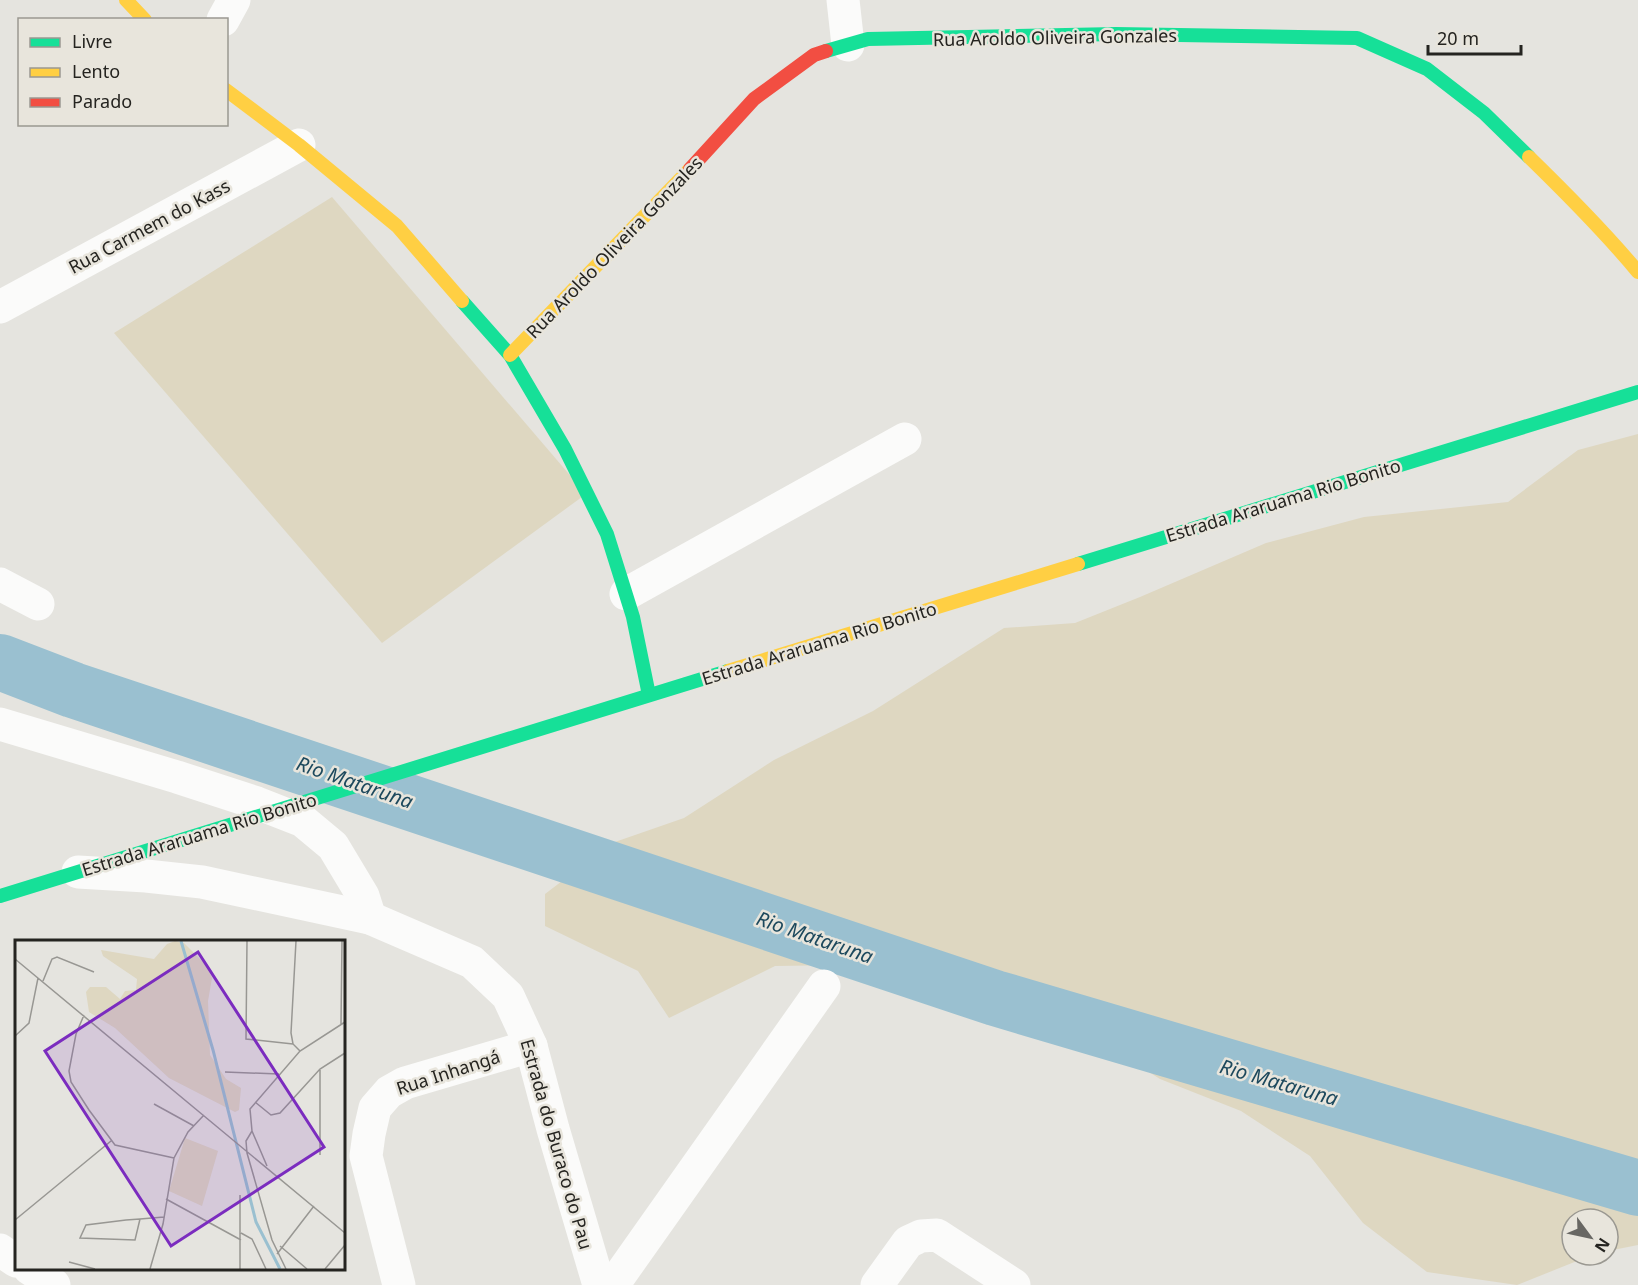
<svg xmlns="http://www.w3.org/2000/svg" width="1638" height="1285" font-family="'Noto Sans',sans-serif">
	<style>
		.green { fill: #ded7c1 }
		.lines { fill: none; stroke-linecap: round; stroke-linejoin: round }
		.river { stroke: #9ac0d0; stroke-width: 56 }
		.street { stroke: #fbfbfa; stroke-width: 33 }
		.fast { stroke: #16e098; stroke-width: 14 }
		.slow { stroke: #ffcf43; stroke-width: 14 }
		.jam { stroke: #f24e42; stroke-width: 14 }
		.labels { text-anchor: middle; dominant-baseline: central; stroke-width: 5; stroke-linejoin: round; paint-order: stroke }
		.street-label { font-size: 18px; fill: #252420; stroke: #e8e5dc }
		.water-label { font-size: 20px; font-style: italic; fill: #1d495d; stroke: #e8e5dc }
		.inset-river { fill: none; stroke: #9ac0d0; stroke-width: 3 }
		.inset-road { fill: none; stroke: #989793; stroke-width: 1.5 }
		.view { fill: #7b2cbf; fill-opacity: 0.15; stroke: #7b2cbf; stroke-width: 3 }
		.inset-edge { fill: none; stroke: #252420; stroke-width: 3 }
	</style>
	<rect width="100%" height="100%" fill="#e5e4df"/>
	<g class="green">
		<path d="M 332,197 L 586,494 L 382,643 L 114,333 Z"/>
		<path d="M 1638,434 L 1638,1245 L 1608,1251 L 1608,1219 L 1572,1219 L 1572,1255 L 1592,1255 L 1517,1285 L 1427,1272 L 1363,1223 L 1310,1156 L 1241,1111 L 1160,1079 L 977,963 L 775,966 L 669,1018 L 638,971 L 545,926 L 545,894 L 612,843 L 684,818 L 774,760 L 873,711 L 1004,628 L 1075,623 L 1140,597 L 1266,543 L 1364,517 L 1508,502 L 1578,450 Z"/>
	</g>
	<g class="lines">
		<path class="river" d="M 0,662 L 73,690 L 995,998 L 1638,1188"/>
		<g class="street">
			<path d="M 843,0 L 848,45"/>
			<path d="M 223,20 L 234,0"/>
			<path d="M 0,307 L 299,145"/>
			<path d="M 0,584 L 38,604"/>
			<path d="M 626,594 L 905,439"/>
			<path d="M 0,724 L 177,777 L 257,803 L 303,821 L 333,846 L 363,896 L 370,918"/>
			<path d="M 78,872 L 146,876 L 202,882 L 370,918 L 472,962 L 508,996 L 531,1046 L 553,1129 L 599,1285"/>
			<path d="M 0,1250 L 16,1261"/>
			<path d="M 29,1268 L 54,1285"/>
			<path d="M 399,1285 L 366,1156 L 369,1134 L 375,1108 L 389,1092 L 405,1083 L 531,1046"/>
			<path d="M 613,1285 L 824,986"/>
			<path d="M 877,1285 L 908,1242 L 921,1236 L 937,1235 L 1014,1285"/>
		</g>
		<g class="fast">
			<path d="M 826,51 L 868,39 L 1116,34 L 1357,38 L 1427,69 L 1484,113 L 1529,157"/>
			<path d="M 462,301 L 510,355 L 565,449 L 607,534 L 633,617 L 649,695"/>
			<path d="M 1078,564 L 1638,392"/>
			<path d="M 0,896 L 728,671"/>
		</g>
		<g class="slow">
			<path d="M 126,0 L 145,20"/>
			<path d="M 226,90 L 299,145 L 397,226 L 462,301"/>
			<path d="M 1529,157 C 1567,194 1604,231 1638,272"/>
			<path d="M 510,355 L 690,169"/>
			<path d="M 728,671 L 1078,564"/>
		</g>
		<path class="jam" d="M 690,169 L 754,99 L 814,55 L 826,51"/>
	</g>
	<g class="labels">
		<g class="street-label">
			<text transform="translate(1055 37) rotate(-1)">Rua Aroldo Oliveira Gonzales</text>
			<text transform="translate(149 226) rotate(-28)">Rua Carmem do Kass</text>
			<text transform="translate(614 247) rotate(-46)">Rua Aroldo Oliveira Gonzales</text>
			<text transform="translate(1283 500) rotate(-17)">Estrada Araruama Rio Bonito</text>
			<text transform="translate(819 643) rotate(-17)">Estrada Araruama Rio Bonito</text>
			<text transform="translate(199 834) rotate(-17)">Estrada Araruama Rio Bonito</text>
			<text transform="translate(448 1072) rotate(-18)">Rua Inhangá</text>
			<text transform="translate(557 1144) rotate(74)">Estrada do Buraco do Pau</text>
		</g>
		<g class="water-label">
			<text transform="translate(355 782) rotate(19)">Rio Mataruna</text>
			<text transform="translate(815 937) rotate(19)">Rio Mataruna</text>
			<text transform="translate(1279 1082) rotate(16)">Rio Mataruna</text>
		</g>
	</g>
	<g transform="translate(15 940)">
		<rect width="330" height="330" fill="#e5e4df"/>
		<path d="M 160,1 L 169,3 L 192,26 L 197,38 L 193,61 L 195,115 L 211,139 L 226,148 L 224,170 L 220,172 L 154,138 L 100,88 L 74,72 L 71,52 L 75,47 L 91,47 L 105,59 L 110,51 L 121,50 L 122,39 L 88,16 L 86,10 L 139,19 L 152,4 ZM 170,198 L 203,211 L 187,266 L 154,251 Z" fill="#ded7c1"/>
		<path class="inset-river" d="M 166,1 L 198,110 L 241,282 L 265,329"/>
		<path class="inset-road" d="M 232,1 L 231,99 L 278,104M 281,1 L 276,93 L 278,104 L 285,111M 0,19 L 330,293M 28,41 L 37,19 L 42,17 L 79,32M 69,75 L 61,94 L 54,131 L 56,142 L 74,170 L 100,205 L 159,218M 326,84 L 327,1M 0,96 L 14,83 L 23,38M 210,132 L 264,134M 240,162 L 256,175 L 265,173 L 305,129 L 330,113M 139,164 L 179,186M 237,191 L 231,201 L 232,213 L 257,300 L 271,329M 305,215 L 305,130M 252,226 L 237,191 L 235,169 L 285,111 L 330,82M 151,259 L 226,300M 125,279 L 120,300 L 65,298 L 71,285 L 111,280 L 125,279 L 149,277M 0,280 L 96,201M 226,293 L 237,299 L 251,329M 265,306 L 292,329M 262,314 L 299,266M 54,322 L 80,329M 135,329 L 148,284 L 159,218 L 173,192 L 189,175M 225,329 L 225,255M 310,329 L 330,305"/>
		<path class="view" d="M 183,12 L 309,207 L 156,306 L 30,111 Z"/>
		<rect width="330" height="330" class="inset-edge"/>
	</g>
	<rect x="18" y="18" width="210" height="108" fill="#e8e5dc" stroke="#9a9891" stroke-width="1.5"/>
	<rect x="30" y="38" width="30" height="9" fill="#16e098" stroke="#9a9891" stroke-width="1.5"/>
	<text x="72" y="48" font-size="18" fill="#252420">Livre</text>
	<rect x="30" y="68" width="30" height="9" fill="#ffcf43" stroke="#9a9891" stroke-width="1.5"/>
	<text x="72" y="78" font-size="18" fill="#252420">Lento</text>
	<rect x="30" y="98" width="30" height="9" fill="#f24e42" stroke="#9a9891" stroke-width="1.5"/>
	<text x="72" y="108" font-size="18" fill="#252420">Parado</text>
	<g transform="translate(1590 1237) rotate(123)"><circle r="28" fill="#e8e5dc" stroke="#9a9891" stroke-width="1.5"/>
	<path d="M0-4.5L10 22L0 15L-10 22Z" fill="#686763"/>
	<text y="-9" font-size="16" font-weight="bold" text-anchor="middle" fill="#252420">N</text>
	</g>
	<path d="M1428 45v9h93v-9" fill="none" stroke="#252420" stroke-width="3"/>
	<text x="1437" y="45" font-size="18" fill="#252420" stroke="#e8e5dc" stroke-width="4.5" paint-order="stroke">20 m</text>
</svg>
